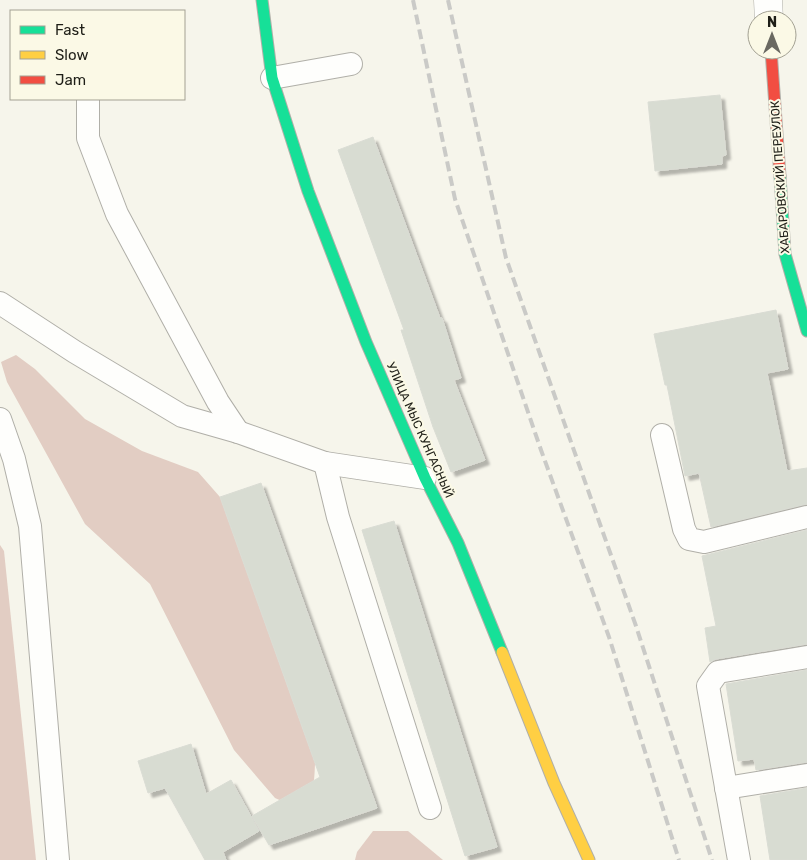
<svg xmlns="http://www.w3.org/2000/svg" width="807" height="860" font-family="Rubik,sans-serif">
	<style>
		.forest { fill: #e2cdc3 }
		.building { fill: #d8dcd2; stroke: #dadcd4; filter: url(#shadow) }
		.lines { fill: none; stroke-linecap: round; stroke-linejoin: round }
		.lane-casing { stroke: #b0afa8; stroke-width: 24 }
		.street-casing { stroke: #b0afa8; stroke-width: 29 }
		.fast-casing { stroke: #b0afa8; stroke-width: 13 }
		.slow-casing { stroke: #b0afa8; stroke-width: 13 }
		.jam-casing { stroke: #b0afa8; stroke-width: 13 }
		.lane { stroke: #fefefc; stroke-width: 22 }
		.street { stroke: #fefefc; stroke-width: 28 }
		.fast { stroke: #16e098; stroke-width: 11 }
		.slow { stroke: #ffcf43; stroke-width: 11 }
		.jam { stroke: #f24e42; stroke-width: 11 }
		.rail { stroke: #cacac7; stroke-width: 4; stroke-dasharray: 10 5; stroke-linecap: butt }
		.labels { text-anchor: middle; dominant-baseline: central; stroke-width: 4; stroke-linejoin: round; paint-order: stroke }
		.street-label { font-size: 12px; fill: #1e1e17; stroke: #fbf9e6 }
	</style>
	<defs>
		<filter id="shadow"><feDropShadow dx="4.5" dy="4.5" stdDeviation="1" flood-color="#0004"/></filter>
	</defs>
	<rect width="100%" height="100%" fill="#f6f5eb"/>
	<g class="forest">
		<path d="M 16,355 L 35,369 L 85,419 L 142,451 L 198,472 L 220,497 L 315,763 C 314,790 314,790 293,806 L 275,798 L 234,750 L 150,584 L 85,524 L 7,382 L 1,362 Z"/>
		<path d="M 0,545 L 4,551 L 36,860 L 0,860 Z"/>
		<path d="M 373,831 L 408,831 L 443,860 L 355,860 L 357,852 Z"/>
	</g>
	<g class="building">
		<path d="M 720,95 L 726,155 L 722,156 L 722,164 L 655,171 L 648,102 Z"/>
		<path d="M 373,137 L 440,318 L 442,318 L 461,378 L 454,380 L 485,460 L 451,472 L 433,427 L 401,330 L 404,330 L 338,150 Z"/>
		<path d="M 776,310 L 788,369 L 767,373 L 787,471 L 807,468 L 807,504 L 711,527 L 699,473 L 685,476 L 667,385 L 665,385 L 654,334 Z"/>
		<path d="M 261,483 L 377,808 L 269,845 L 252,816 L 320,777 L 220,497 Z"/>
		<path d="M 394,521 L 497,847 L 465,856 L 362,530 Z"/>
		<path d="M 807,530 L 807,644 L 716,659 L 710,662 L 705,628 L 716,626 L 702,556 Z"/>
		<path d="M 807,670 L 807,762 L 756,770 L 754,759 L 738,761 L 726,684 Z"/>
		<path d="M 191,744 L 206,794 L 231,780 L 259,831 L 223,852 L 226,860 L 205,860 L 165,788 L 148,793 L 138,761 Z"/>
		<path d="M 807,788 L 807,860 L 770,860 L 760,796 Z"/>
	</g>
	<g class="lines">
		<g class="lane-casing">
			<g id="lane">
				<path d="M 272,78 L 351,64"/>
				<path d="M 88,99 L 88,138 L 117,214 L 218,402 L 238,432"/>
				<path d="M 0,303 L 75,352 L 182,416 L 238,432 L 325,463 L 425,478"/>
				<path d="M 0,419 L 14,459 L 30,526 L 58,860"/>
				<path d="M 662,435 L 684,529 L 689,539 L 704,542 L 807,517"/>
				<path d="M 325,463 L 338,517 L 430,808"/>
				<path d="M 726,788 L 807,775"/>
				<path d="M 739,860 L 708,686 L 718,672 L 807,657"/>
			</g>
		</g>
		<g class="street-casing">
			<path id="street" d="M 768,0 L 769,20"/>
		</g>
		<g class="fast-casing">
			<g id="fast">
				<path d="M 262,0 L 272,78 L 308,191 L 366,342 L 425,478 L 458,543 L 502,652"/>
				<path d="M 780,176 L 785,254 L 807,331"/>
			</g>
		</g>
		<g class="slow-casing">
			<path id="slow" d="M 502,652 L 554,783 L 589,860"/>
		</g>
		<g class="jam-casing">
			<path id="jam" d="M 771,50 L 780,176"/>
		</g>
		<use href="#lane" class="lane"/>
		<use href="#street" class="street"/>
		<use href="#fast" class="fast"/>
		<use href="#slow" class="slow"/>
		<use href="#jam" class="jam"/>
		<g class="rail">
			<path d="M 413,0 L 455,199 L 541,450 L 609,637 L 679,860"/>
			<path d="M 448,0 L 506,258 L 636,626 L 712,860"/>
		</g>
	</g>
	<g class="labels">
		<g class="street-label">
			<text transform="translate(780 177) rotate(-94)">ХАБАРОВСКИЙ ПЕРЕУЛОК</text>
			<text transform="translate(420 430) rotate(66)">УЛИЦА МЫС КУНГАСНЫЙ</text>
		</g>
	</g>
	<rect x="10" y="10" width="175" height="90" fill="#fbf9e6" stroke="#a3a193"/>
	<rect x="20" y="26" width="25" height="8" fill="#16e098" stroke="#a3a193"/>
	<text x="55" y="35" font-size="15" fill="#1e1e17">Fast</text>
	<rect x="20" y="51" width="25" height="8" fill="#ffcf43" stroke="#a3a193"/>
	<text x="55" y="60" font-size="15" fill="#1e1e17">Slow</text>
	<rect x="20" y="76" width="25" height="8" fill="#f24e42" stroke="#a3a193"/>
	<text x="55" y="85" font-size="15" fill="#1e1e17">Jam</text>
	<g transform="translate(772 35)"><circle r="24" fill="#fbf9e6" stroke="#a3a193"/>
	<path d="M0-4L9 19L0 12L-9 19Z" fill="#6a6961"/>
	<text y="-8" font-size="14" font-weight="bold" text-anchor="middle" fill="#1e1e17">N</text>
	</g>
</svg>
